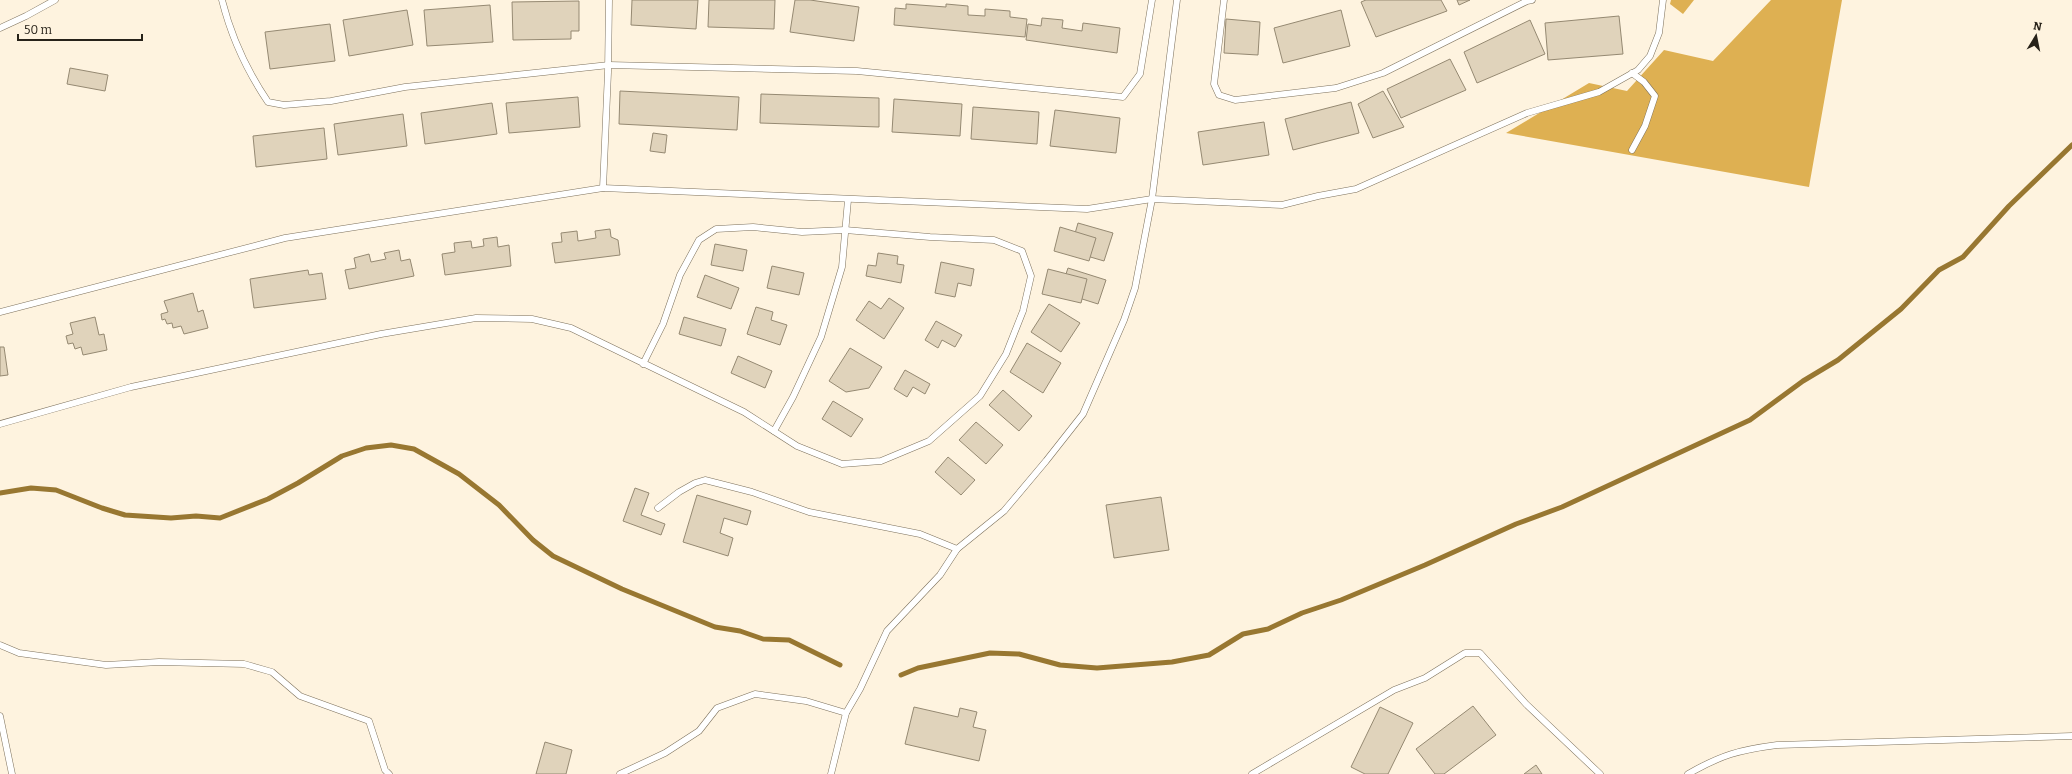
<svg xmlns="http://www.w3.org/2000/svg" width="2072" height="774" font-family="Bitter,serif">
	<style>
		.forest { fill: #deb052 }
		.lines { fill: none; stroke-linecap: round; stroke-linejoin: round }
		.stream { stroke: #987731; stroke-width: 5 }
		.building { fill: #e0d3bb; stroke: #958972 }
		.service-casing { stroke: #7d715c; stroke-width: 7 }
		.service { stroke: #fff; stroke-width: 6 }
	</style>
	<rect width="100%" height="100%" fill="#fef3df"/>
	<g class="forest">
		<path d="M 1671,0 L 1694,0 L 1683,14 L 1670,4 Z"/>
		<path d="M 1771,0 L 1842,0 L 1809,187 L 1506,133 L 1589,83 L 1627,91 L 1664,50 L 1713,61 Z"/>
	</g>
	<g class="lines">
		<g class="stream">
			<path d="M 0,493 L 31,488 L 56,490 L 102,508 L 125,515 L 171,518 L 196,516 L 220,518 L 268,499 L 298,483 L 342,456 L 366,448 L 391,445 L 414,449 L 459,474 L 499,505 L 533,540 L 553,556 L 622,589 L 715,627 L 740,631 L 763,639 L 789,640 L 840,665"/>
			<path d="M 901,675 L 918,668 L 990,653 L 1019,654 L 1060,665 L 1097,668 L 1172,662 L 1209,655 L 1243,634 L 1268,629 L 1302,613 L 1341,600 L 1425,565 L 1516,524 L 1562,507 L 1750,420 L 1803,381 L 1838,360 L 1901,309 L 1939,270 L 1963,257 L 2009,206 L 2072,145"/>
		</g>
	</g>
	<g class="building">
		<path d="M 632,0 L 698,0 L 696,29 L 631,25 Z"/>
		<path d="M 709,0 L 775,0 L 774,29 L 708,27 Z"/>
		<path d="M 795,0 L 810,0 L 859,7 L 854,41 L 790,32 Z"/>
		<path d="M 1366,0 L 1441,0 L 1447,11 L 1376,37 L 1361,2 Z"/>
		<path d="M 1457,0 L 1470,0 L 1459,5 Z"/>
		<path d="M 579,1 L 579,31 L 571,31 L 571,39 L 513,40 L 512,2 Z"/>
		<path d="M 906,4 L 946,7 L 946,4 L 968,6 L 968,15 L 985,16 L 985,9 L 1010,11 L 1010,17 L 1027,19 L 1025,37 L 894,25 L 895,8 L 906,9 Z"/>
		<path d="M 490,5 L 493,42 L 427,46 L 424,10 Z"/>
		<path d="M 407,10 L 413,45 L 349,56 L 343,20 Z"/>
		<path d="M 1341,10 L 1350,46 L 1283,63 L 1274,28 Z"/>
		<path d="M 1619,16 L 1623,54 L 1548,60 L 1545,23 Z"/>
		<path d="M 1042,18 L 1063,20 L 1062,28 L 1082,31 L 1083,23 L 1120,28 L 1117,53 L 1026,40 L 1028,24 L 1041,26 Z"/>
		<path d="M 1226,19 L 1260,22 L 1258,55 L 1224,53 Z"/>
		<path d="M 1530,20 L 1545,54 L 1477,83 L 1464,52 Z"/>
		<path d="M 330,24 L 335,61 L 270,69 L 265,32 Z"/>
		<path d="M 1450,59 L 1466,90 L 1401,118 L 1387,89 Z"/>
		<path d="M 70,68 L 108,75 L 105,91 L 67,84 Z"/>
		<path d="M 620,91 L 739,97 L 737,130 L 619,124 Z"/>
		<path d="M 1383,91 L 1404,127 L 1373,138 L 1358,104 Z"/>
		<path d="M 761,94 L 879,98 L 879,127 L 760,123 Z"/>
		<path d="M 578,97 L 580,127 L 509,133 L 506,103 Z"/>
		<path d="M 894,99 L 962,104 L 960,136 L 892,132 Z"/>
		<path d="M 1351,102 L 1359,133 L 1293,150 L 1285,119 Z"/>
		<path d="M 492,103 L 497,134 L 425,144 L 421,113 Z"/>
		<path d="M 973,107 L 1039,112 L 1037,144 L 971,139 Z"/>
		<path d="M 1055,110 L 1120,118 L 1116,153 L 1050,146 Z"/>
		<path d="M 403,114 L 407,146 L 338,155 L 334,124 Z"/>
		<path d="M 1264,122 L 1269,155 L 1203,165 L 1198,132 Z"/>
		<path d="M 324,128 L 327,159 L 256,167 L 253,136 Z"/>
		<path d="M 653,133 L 667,135 L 665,153 L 650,151 Z"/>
		<path d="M 1078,223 L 1113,233 L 1104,261 L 1070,251 Z"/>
		<path d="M 1060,227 L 1096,238 L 1089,261 L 1054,251 Z"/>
		<path d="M 610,229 L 611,237 L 618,240 L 620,255 L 555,263 L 552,243 L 562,242 L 561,233 L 577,231 L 578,241 L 596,238 L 595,231 Z"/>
		<path d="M 497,237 L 498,247 L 509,245 L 511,266 L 445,275 L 442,254 L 455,252 L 454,243 L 471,241 L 472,248 L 484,246 L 483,239 Z"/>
		<path d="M 715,244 L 747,250 L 743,271 L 711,265 Z"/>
		<path d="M 399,250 L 401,261 L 410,259 L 414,276 L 349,289 L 345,270 L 356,268 L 354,258 L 369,254 L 371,262 L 386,259 L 384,253 Z"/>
		<path d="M 878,253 L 898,256 L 897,264 L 904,265 L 901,283 L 866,276 L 868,265 L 876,266 Z"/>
		<path d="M 941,262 L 974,269 L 971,286 L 958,283 L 955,297 L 935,293 Z"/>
		<path d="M 772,266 L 804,273 L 799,295 L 767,288 Z"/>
		<path d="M 1068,268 L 1106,280 L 1098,304 L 1060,292 Z"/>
		<path d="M 1048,269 L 1087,279 L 1081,303 L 1042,294 Z"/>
		<path d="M 308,270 L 309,275 L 322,273 L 326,299 L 254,308 L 250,279 Z"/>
		<path d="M 705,275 L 739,288 L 731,309 L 697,297 Z"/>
		<path d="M 193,293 L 198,312 L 203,310 L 208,328 L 184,334 L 181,326 L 173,328 L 172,323 L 167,324 L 165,319 L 162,320 L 161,314 L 168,312 L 164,301 Z"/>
		<path d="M 889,298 L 904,308 L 884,339 L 856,320 L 869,301 L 881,309 Z"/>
		<path d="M 1049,304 L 1080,323 L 1061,352 L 1031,332 Z"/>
		<path d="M 756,307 L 773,312 L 771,320 L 787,325 L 780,345 L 747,334 Z"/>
		<path d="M 95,317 L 99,335 L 104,334 L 107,350 L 83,355 L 81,347 L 75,349 L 73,343 L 68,344 L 66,336 L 73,334 L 70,323 Z"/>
		<path d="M 684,317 L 726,329 L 721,346 L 679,334 Z"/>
		<path d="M 936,321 L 962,335 L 955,347 L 942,340 L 938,348 L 925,340 Z"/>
		<path d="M 1027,343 L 1061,363 L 1043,393 L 1010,372 Z"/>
		<path d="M 0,347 L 4,347 L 8,375 L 0,376 Z"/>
		<path d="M 850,348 L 882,367 L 869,388 L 846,392 L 829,381 Z"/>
		<path d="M 738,356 L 772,371 L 765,388 L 731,373 Z"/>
		<path d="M 905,370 L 930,384 L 925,394 L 913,387 L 907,397 L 894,389 Z"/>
		<path d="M 1003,390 L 1032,416 L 1019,431 L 989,405 Z"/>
		<path d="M 833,401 L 863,419 L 851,437 L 822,419 Z"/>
		<path d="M 976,422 L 1003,445 L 986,464 L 959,440 Z"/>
		<path d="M 948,457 L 975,480 L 961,495 L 935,472 Z"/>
		<path d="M 635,488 L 649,493 L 641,515 L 665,524 L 661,535 L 623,521 Z"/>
		<path d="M 697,495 L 751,511 L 747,525 L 724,518 L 720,533 L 733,538 L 728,556 L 683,542 Z"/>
		<path d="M 1161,497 L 1169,550 L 1114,558 L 1106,505 Z"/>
		<path d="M 1473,706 L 1496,735 L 1444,774 L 1435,774 L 1416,749 Z"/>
		<path d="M 914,707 L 958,717 L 960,708 L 977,712 L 973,727 L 986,730 L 979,761 L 905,744 Z"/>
		<path d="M 1380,707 L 1413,723 L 1388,774 L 1365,774 L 1351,767 Z"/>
		<path d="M 545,742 L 572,750 L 566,774 L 536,774 Z"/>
		<path d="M 1536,765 L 1542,774 L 1524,774 Z"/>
	</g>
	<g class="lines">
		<g class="service-casing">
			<g id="service">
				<path d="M 222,0 C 231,36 247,71 268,102 L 284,105 L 331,101 L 405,87 L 609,65 L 857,71 L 1123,97 L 1140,74 L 1152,0"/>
				<path d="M 1224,0 L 1214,84 L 1219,95 L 1235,100 L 1336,88 L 1383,73 L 1527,1 L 1532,0"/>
				<path d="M 0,28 L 26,16 L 55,0"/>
				<path d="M 1632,150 L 1645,126 L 1655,96 L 1644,82 L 1632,73"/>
				<path d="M 603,188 L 608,72 L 609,0"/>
				<path d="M 0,312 L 285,238 L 603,188 L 1087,209 L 1152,199 L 1282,205 L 1318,196 L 1356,189 L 1527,113 L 1599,92 L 1638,70 L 1650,56 L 1659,33 L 1663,0"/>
				<path d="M 0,424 L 131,387 L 381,334 L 476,318 L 532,319 L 571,328 L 744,412 L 797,446 L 842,464 L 881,461 L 929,441 L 980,396 L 1006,354 L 1023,311 L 1031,276 L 1022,251 L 994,240 L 930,237 L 845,230 L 802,232 L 753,227 L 716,229 L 699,240 L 680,275 L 663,324 L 643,364"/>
				<path d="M 774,431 L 793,397 L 821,337 L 842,267 L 848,200"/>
				<path d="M 658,508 L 679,492 L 695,483 L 705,480 L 752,492 L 809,512 L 920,534 L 957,549"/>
				<path d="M 0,645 L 19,653 L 106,665 L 159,662 L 244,664 L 272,672 L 300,696 L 369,721 L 385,770 L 389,774"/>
				<path d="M 0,716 L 12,774"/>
				<path d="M 620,774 L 665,753 L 699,731 L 717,708 L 755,694 L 806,701 L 846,713"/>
				<path d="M 831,774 L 846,713 L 860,689 L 887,631 L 940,575 L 957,549 L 1004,511 L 1046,461 L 1083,414 L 1124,320 L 1135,288 L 1152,199 L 1177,0"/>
				<path d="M 1252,774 L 1394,690 L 1425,678 L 1465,653 L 1480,653 L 1526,704 L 1600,774"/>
				<path d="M 1688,774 C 1721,755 1739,750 1777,745 L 2072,736"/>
			</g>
		</g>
		<use href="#service" class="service"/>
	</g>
	<g transform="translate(2036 36) rotate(10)" stroke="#fef3df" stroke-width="3" paint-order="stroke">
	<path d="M0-3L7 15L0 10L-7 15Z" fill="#272219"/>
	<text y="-6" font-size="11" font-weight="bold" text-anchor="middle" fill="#272219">N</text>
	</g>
	<path d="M18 34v6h124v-6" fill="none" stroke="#272219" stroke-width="2"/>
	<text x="24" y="34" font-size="12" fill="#272219" stroke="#fef3df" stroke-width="3" paint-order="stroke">50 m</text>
</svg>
